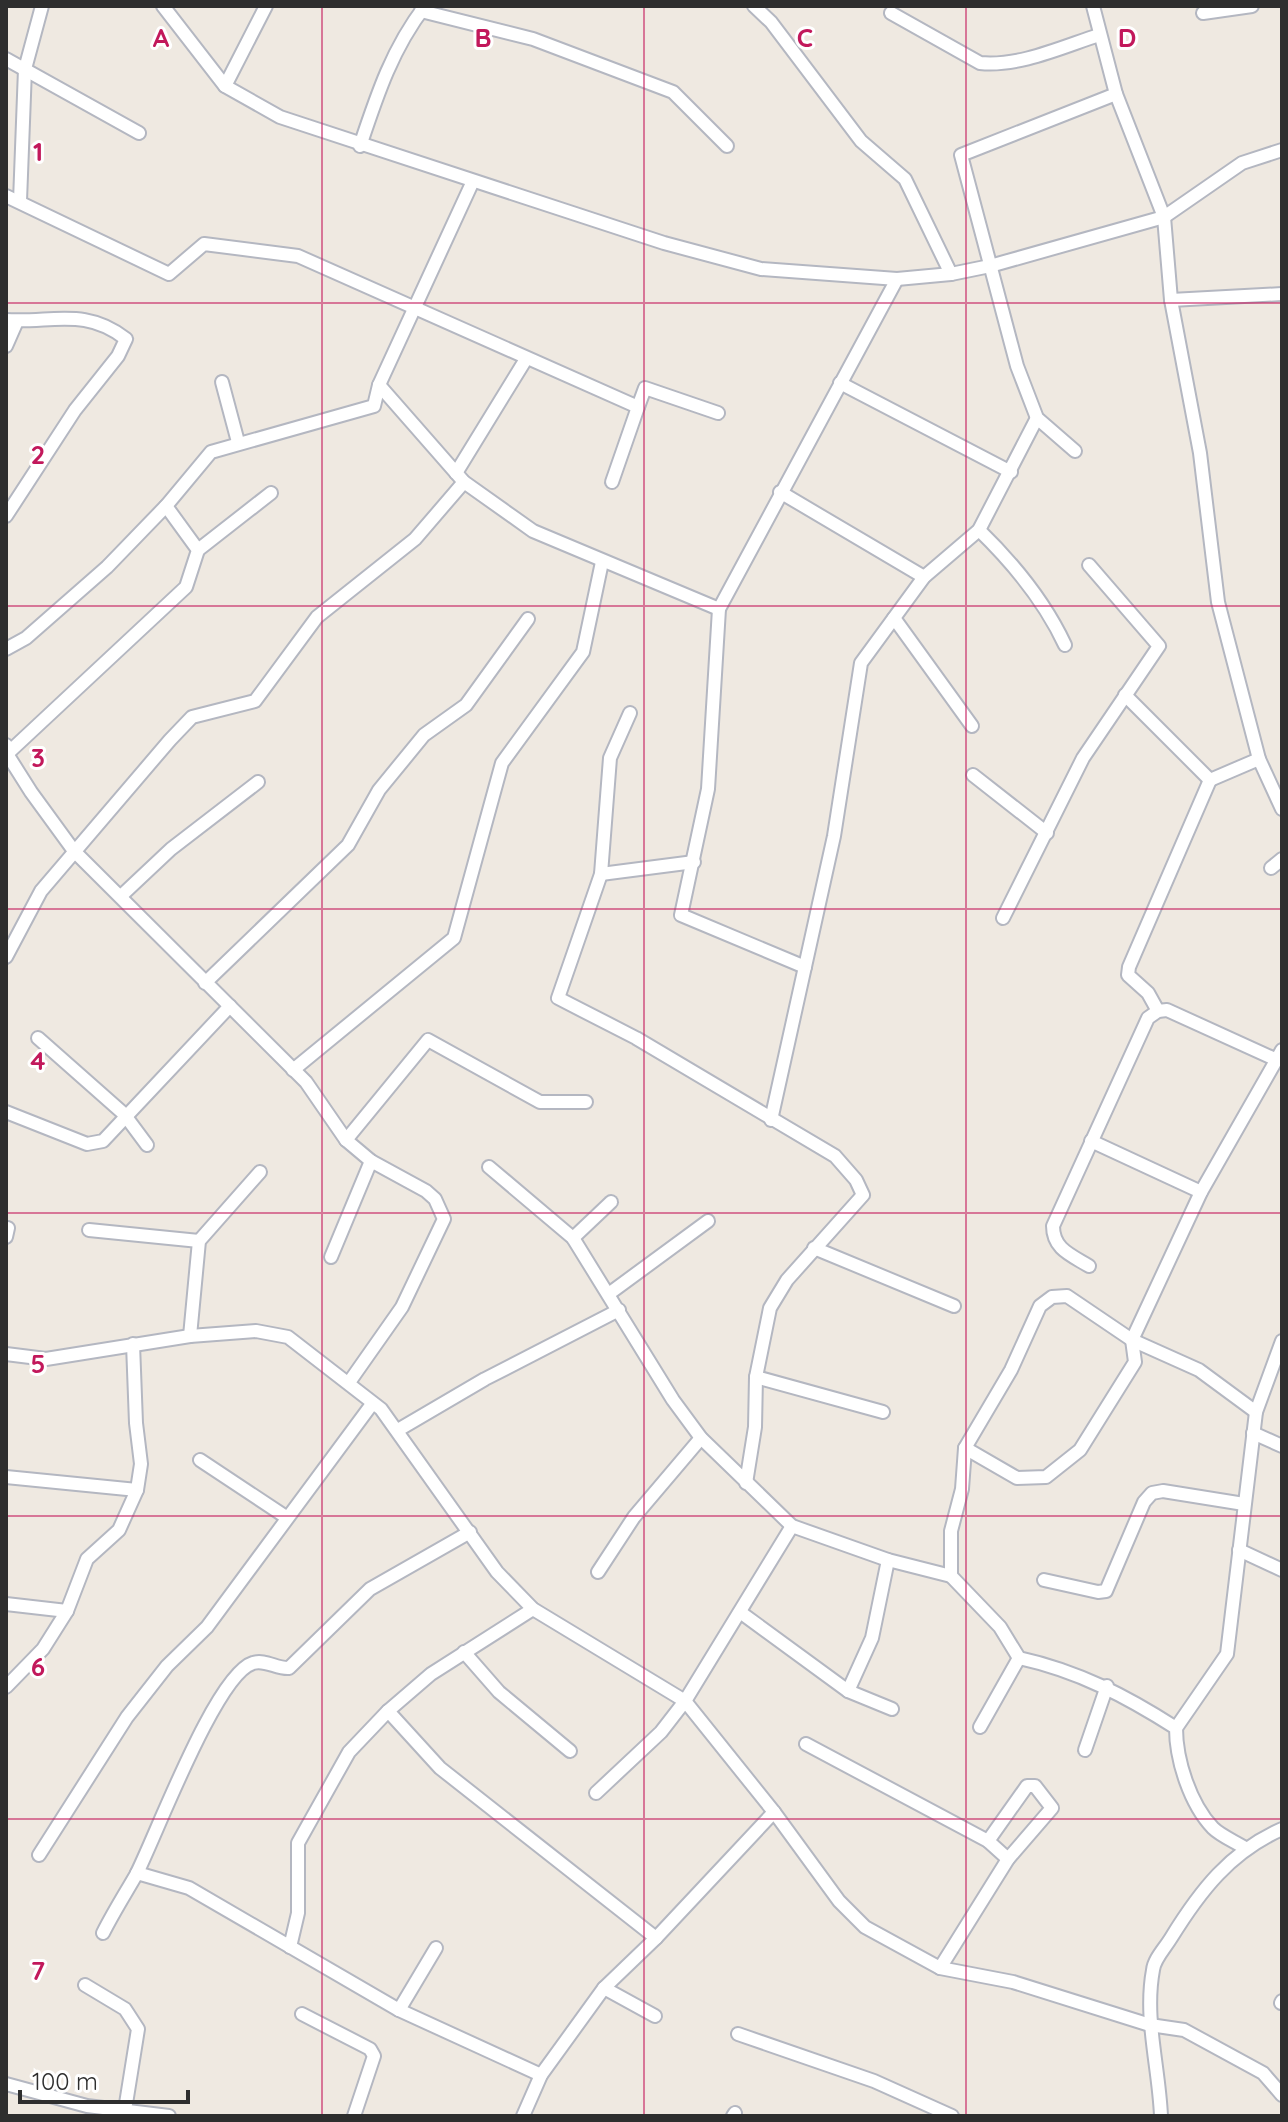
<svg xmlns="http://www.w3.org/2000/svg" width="1288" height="2122" font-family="Quicksand,sans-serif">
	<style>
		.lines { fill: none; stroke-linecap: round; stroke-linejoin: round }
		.minor-casing { stroke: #b4b7c1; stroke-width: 16 }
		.minor { stroke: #fff; stroke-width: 12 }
		.grid { fill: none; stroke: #c2185b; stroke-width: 2; stroke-opacity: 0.55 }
		.grid-label { font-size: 26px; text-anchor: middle; font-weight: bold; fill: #c2185b; stroke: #fff; stroke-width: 6; stroke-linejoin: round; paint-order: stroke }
	</style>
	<rect width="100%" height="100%" fill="#efe9e1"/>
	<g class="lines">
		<g class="minor-casing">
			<g id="minor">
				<path d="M 163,6 L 225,86 L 280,117 L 664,243 L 761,269 L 897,279 L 951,274 L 990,266 L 1164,217 L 1242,163 L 1282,150"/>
				<path d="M 754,6 L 771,22 L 861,141 L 905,179 L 951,274"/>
				<path d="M 1093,6 L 1116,94 L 1164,217 L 1171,300 L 1200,453 L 1218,602 L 1259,759 L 1282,809"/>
				<path d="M 421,11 L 533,39 L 673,92 L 727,146"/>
				<path d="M 891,13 L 980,63 C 1019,67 1062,47 1099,35"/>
				<path d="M 1203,13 L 1252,6"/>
				<path d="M 6,59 L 139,133"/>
				<path d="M 225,86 L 266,6"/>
				<path d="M 360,146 C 377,95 392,49 425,6"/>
				<path d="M 6,196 L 169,274 L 204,244 L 298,256 L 638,407 L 645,388 L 718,413"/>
				<path d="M 20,201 L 25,69 L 42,6"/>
				<path d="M 1171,300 L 1282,294"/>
				<path d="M 6,320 C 52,323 86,307 126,339 L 118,356 L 75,410 L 6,516"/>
				<path d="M 6,346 L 17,321"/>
				<path d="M 222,382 L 238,442"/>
				<path d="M 840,383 L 1011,472"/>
				<path d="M 379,385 L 464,482 L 533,531 L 719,609"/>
				<path d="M 1075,451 L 1037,418 L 1017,366 L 961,155 L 1116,94"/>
				<path d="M 456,473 L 526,359"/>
				<path d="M 612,482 L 638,407"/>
				<path d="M 780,492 L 924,577"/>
				<path d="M 979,530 C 1014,564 1044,600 1065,645"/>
				<path d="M 198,550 L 271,493"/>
				<path d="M 894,618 L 972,726"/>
				<path d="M 6,649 L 26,638 L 107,567 L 166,506 L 211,452 L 374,406 L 379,385 L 473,181"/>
				<path d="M 1125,695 L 1210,780 L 1259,759"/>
				<path d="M 630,713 L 610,758 L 601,874 L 558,998 L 636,1038 L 835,1156 L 856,1180 L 863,1195 L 787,1280 L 770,1308 L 756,1377 L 755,1427 L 746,1483"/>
				<path d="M 6,745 L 7,754 L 31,792 L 74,851 L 306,1082 L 346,1140 L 371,1161 L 426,1191 L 435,1199 L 444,1219 L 402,1307 L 350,1381"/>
				<path d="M 7,754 L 186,587 L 198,550 L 166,506"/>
				<path d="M 973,775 L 1047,833"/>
				<path d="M 1271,868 L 1282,859"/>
				<path d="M 601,874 L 694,862"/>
				<path d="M 121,896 L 171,849 L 258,782"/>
				<path d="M 1003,918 L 1083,758 L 1159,646 L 1089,565"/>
				<path d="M 6,957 L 41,891 L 170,740 L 192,717 L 255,701 L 317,617 L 415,539 L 464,482"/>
				<path d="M 805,967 L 681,915 L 708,789 L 719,609 L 897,279"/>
				<path d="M 205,983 L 348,845 L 379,790 L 424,735 L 466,705 L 528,619"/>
				<path d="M 1158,1011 L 1148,993 L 1128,975 L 1129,967 L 1210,780"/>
				<path d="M 38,1038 L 124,1114 L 147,1145"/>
				<path d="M 293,1070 L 454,938 L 502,763 L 583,652 L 602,562"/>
				<path d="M 6,1112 L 87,1144 L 103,1141 L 230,1006"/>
				<path d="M 771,1120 L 834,836 L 861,663 L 924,577 L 979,530 L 1037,418"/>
				<path d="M 346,1140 L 428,1040 L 540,1102 L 586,1102"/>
				<path d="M 1091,1141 L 1201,1192"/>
				<path d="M 489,1167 L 573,1238 L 673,1400 L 701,1438 L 792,1526 L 888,1560 L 951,1576"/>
				<path d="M 89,1230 L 199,1241"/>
				<path d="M 6,1237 L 8,1228"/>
				<path d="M 573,1238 L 611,1202"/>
				<path d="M 814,1248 L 954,1306"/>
				<path d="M 331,1257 L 371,1161"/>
				<path d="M 1089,1266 C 1071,1255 1053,1249 1053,1226 L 1148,1018 L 1158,1011 L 1167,1010 L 1277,1060"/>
				<path d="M 610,1293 L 708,1221"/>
				<path d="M 190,1336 L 199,1241 L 260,1172"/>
				<path d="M 6,1354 L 46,1359 L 190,1336 L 256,1331 L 288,1337 L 381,1409 L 497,1572 L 533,1609 L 685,1701 L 774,1812 L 839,1901 L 865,1927 L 940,1968 L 1013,1982 L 1150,2025 L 1184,2030 L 1263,2073 L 1282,2095"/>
				<path d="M 756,1377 L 883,1412"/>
				<path d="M 398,1430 L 485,1379 L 619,1310"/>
				<path d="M 1253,1433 L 1282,1446"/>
				<path d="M 965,1448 L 1017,1478 L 1046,1477 L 1080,1450 L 1135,1362 L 1132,1340 L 1201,1192 L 1282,1050"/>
				<path d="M 200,1460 L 286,1517"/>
				<path d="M 6,1477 L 137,1490"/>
				<path d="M 1239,1550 L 1282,1570"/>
				<path d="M 598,1572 L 634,1517 L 701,1438"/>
				<path d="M 1044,1580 L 1098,1592 L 1106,1591 L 1144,1502 L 1152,1493 L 1163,1491 L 1244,1504"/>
				<path d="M 6,1604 L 67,1611"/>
				<path d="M 740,1612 L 848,1691 L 892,1709"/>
				<path d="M 464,1652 L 499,1692 L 570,1751"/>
				<path d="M 6,1687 L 43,1649 L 67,1611 L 87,1559 L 119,1530 L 137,1490 L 141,1464 L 136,1423 L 133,1344"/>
				<path d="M 848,1691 L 872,1638 L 888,1560"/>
				<path d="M 388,1711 L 440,1768 L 656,1938"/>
				<path d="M 980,1727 L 1019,1658"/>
				<path d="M 1176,1728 L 1227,1654 L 1256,1412 L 1282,1341"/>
				<path d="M 806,1744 L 988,1841 L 1008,1859"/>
				<path d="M 1085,1750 L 1107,1686"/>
				<path d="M 596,1793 L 661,1732 L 685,1701 L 792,1526"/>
				<path d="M 1245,1848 C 1236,1842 1221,1836 1213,1828 C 1190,1804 1176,1760 1176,1728 C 1126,1696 1078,1671 1019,1658 L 1000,1627 L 951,1576 L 951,1531 L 962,1489 L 965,1448 L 1011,1370 L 1040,1306 L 1052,1297 L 1067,1296 L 1132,1340 L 1199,1370 L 1256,1412"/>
				<path d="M 39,1855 L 127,1717 L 167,1666 L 207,1627 L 372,1404"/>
				<path d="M 137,1873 L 189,1888 L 399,2010 L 541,2075"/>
				<path d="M 103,1933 C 113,1913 125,1894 136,1875 C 156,1836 216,1674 253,1663 C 265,1659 277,1669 289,1668 L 370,1589 L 470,1532"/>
				<path d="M 290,1947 L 298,1913 L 298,1843 L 349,1752 L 388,1711 L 431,1674 L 533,1609"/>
				<path d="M 940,1968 L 1008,1859 L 1052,1808 L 1035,1786 L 1027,1786 L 988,1841"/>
				<path d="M 85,1985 L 125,2009 L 138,2029 L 124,2116"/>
				<path d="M 604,1988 L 655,2016"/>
				<path d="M 1281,2003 L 1282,2001"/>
				<path d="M 399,2010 L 436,1948"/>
				<path d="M 302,2014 L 370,2049 L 374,2056 L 354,2116"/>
				<path d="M 738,2034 L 874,2081 L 952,2116"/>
				<path d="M 6,2084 L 87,2106 L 169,2116"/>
				<path d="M 523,2116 L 541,2075 L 604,1988 L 656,1938 L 774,1812"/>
				<path d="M 733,2116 L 735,2113"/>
				<path d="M 1161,2116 C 1159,2067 1144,2018 1153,1970 C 1154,1959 1165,1948 1171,1938 C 1200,1891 1230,1852 1282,1829"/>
			</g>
		</g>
		<use href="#minor" class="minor"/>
	</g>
	<path class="grid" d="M 322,6 L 322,2116M 644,6 L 644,2116M 966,6 L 966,2116M 6,303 L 1282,303M 6,606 L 1282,606M 6,909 L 1282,909M 6,1213 L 1282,1213M 6,1516 L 1282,1516M 6,1819 L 1282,1819"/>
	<g class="grid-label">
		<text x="161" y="47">A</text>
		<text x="483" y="47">B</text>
		<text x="805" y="47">C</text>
		<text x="1127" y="47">D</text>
		<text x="38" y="161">1</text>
		<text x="38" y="464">2</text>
		<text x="38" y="767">3</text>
		<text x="38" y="1070">4</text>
		<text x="38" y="1373">5</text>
		<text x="38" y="1676">6</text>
		<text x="38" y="1980">7</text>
	</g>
	<rect width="1288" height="2122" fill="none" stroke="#2e2e2e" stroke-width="16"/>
	<path d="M20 2090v12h168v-12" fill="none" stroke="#2e2e2e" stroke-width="4"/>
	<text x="32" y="2090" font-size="24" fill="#2e2e2e" stroke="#ffffff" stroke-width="6" paint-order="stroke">100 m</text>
</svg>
